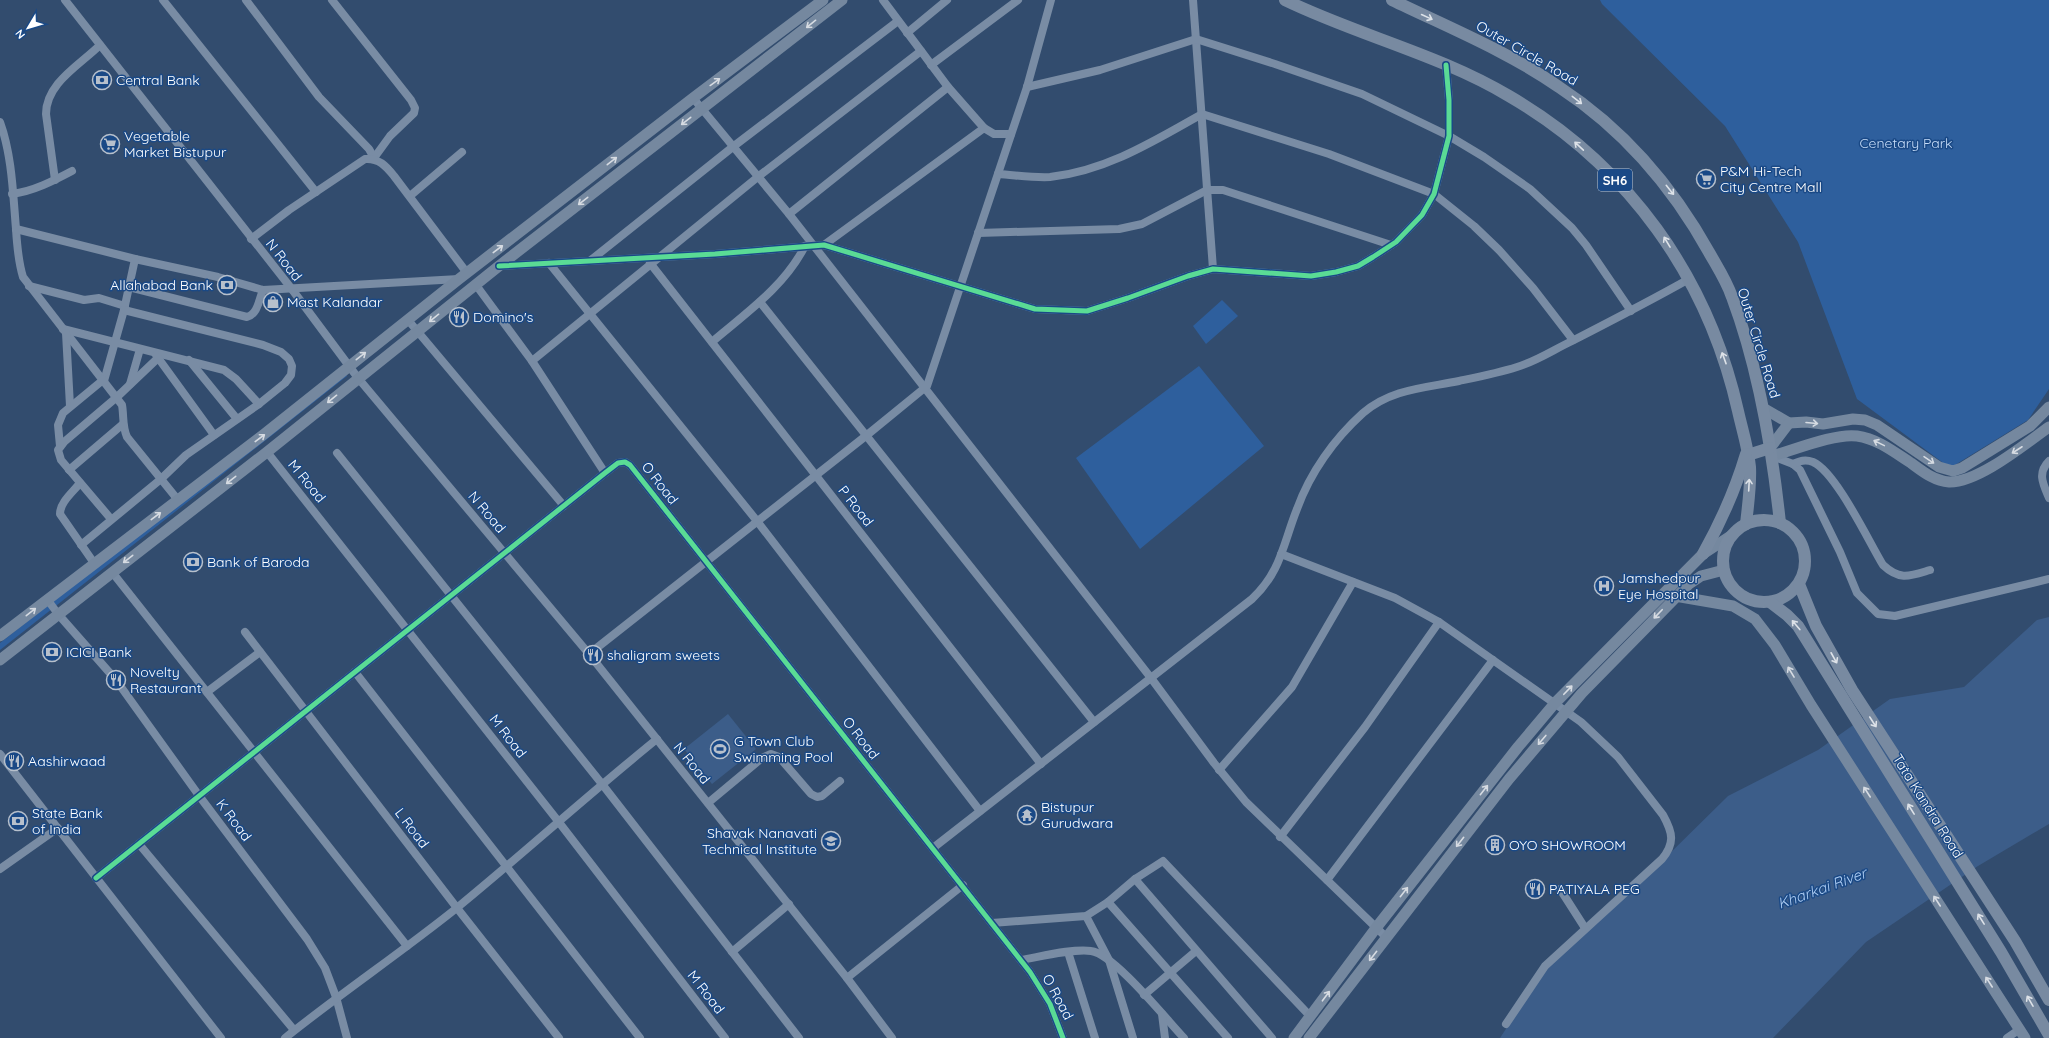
<svg xmlns="http://www.w3.org/2000/svg" width="2049" height="1038" font-family="Quicksand,sans-serif">
	<style>
		.green { fill: #2e5f9d }
		.water { fill: #3c5d89 }
		.lines { fill: none; stroke-linecap: round; stroke-linejoin: round }
		.street { stroke: #798ca4; stroke-width: 8 }
		.secondary { stroke: #75889f; stroke-width: 11 }
		.primary { stroke: #788aa1; stroke-width: 12 }
		.cycleway-casing { stroke: #1a4986; stroke-width: 8 }
		.cycleway { stroke: #5adb95; stroke-width: 5 }
		.oneway { stroke: #dde2e8 }
		.oneway2 { stroke: #d6dbe2 }
		.labels { text-anchor: middle; dominant-baseline: central; stroke-width: 3; stroke-linejoin: round; paint-order: stroke }
		.shield { fill: #1a4986; stroke: #bac8db; stroke-width: 1 }
		.shield-label { font-size: 13px; font-weight: bold; fill: #fff }
		.street-label { font-size: 14px; fill: #fff; stroke: #1a4986 }
		.poi-label { font-size: 14px; fill: #fff; stroke: #1a4986; text-anchor: start }
		.park-label { font-size: 14px; fill: #c7ddf9; stroke: #1a4986 }
		.water-label { font-size: 15px; font-style: italic; fill: #adcdf3; stroke: #1a4986 }
	</style>
	<rect width="100%" height="100%" fill="#324c6e"/>
	<g class="green">
		<path d="M 1600,0 L 2049,0 L 2049,389 L 2028,420 L 1950,468 L 1857,399 L 1798,242 L 1725,126 L 1602,4 Z"/>
		<path d="M 1222,300 L 1238,316 L 1206,344 L 1193,326 Z"/>
		<path d="M 1199,366 L 1264,446 L 1140,549 L 1076,458 Z"/>
		<path d="M 345,372 L 347,376 L 0,650 L 0,643 Z"/>
	</g>
	<g class="water">
		<path d="M 2049,617 L 2049,824 L 1978,866 L 1866,942 L 1773,1038 L 1500,1038 L 1546,968 L 1660,863 L 1728,796 L 1818,750 L 1890,699 L 1964,687 L 2037,620 Z"/>
		<path d="M 728,714 L 756,749 L 712,784 L 684,749 Z"/>
	</g>
	<g class="lines">
		<g class="street">
			<path d="M 65,0 L 291,288 L 358,378 L 589,654 L 847,978 L 892,1038"/>
			<path d="M 163,0 L 316,192"/>
			<path d="M 246,0 L 319,97 L 369,149 L 374,158"/>
			<path d="M 332,0 L 411,100 L 415,108 L 414,113 L 390,136 L 374,158"/>
			<path d="M 883,0 L 948,87 L 984,128"/>
			<path d="M 1193,0 L 1213,269"/>
			<path d="M 907,33 L 947,0"/>
			<path d="M 931,65 L 1018,0"/>
			<path d="M 1027,87 L 1100,70 L 1196,39 L 1275,64 L 1362,94 L 1449,136 L 1484,157 L 1530,189 L 1572,228 L 1586,245 L 1631,311"/>
			<path d="M 693,98 L 789,214 L 1151,678 L 1214,763 L 1246,802 L 1387,938"/>
			<path d="M 0,122 C 12,155 13,194 16,229 C 17,245 18,261 23,277 L 122,405 C 124,416 122,426 127,437 L 178,500"/>
			<path d="M 998,174 C 1015,175 1034,178 1050,177 C 1106,171 1154,141 1202,114 L 1329,154 L 1434,194 L 1474,226 L 1499,250 L 1533,288 L 1573,340"/>
			<path d="M 55,180 L 46,114 C 46,83 80,65 100,45"/>
			<path d="M 12,194 C 34,191 53,181 72,171"/>
			<path d="M 410,196 L 462,152"/>
			<path d="M 789,214 L 948,87"/>
			<path d="M 16,229 L 135,259 L 218,277 L 263,290 L 459,279"/>
			<path d="M 978,233 L 1119,229 L 1142,224 L 1207,190 L 1223,190 L 1391,245"/>
			<path d="M 251,239 L 289,210 L 365,159 C 379,158 386,166 394,176 L 467,273"/>
			<path d="M 824,245 L 984,128 L 994,134 L 1011,134"/>
			<path d="M 591,260 L 734,146 L 898,21"/>
			<path d="M 549,263 L 757,521 L 980,811"/>
			<path d="M 650,263 L 1041,764"/>
			<path d="M 499,266 L 715,254 L 824,245 L 1035,309 L 1087,311 L 1128,298 L 1188,276 L 1213,269 L 1311,276 L 1336,272 L 1358,266 L 1373,257 L 1396,242 L 1422,215 L 1434,194 L 1449,136 L 1449,100 L 1446,65"/>
			<path d="M 476,285 L 532,361 L 605,473"/>
			<path d="M 29,286 L 84,300 L 99,298 L 125,306"/>
			<path d="M 129,287 L 247,317 C 258,314 259,299 263,290"/>
			<path d="M 760,302 L 1094,722"/>
			<path d="M 408,320 L 564,506"/>
			<path d="M 63,329 L 224,370 L 236,379 L 259,404"/>
			<path d="M 66,333 L 70,406"/>
			<path d="M 712,342 C 746,313 784,287 805,246"/>
			<path d="M 156,355 L 214,435"/>
			<path d="M 189,360 L 237,419"/>
			<path d="M 532,361 L 759,176 L 921,51"/>
			<path d="M 104,381 L 124,310 L 135,259"/>
			<path d="M 130,384 L 140,349"/>
			<path d="M 60,446 L 58,425 L 63,413 L 103,380"/>
			<path d="M 267,452 L 558,821 L 725,1038"/>
			<path d="M 337,453 L 602,784 L 799,1038"/>
			<path d="M 1772,456 L 1793,464 L 1800,470 L 1840,552 L 1857,593 L 1878,614 L 1895,616 L 2049,579"/>
			<path d="M 2049,461 C 2037,473 2043,484 2049,498"/>
			<path d="M 1793,464 C 1800,461 1805,459 1813,462 C 1836,472 1869,542 1883,565 C 1900,581 1910,576 1930,570"/>
			<path d="M 69,470 L 123,424"/>
			<path d="M 80,483 C 73,492 60,502 60,514 L 94,563"/>
			<path d="M 111,519 L 61,460 L 58,450 L 64,442 L 117,397 L 158,358"/>
			<path d="M 81,545 L 161,479 L 186,455 L 259,404 L 285,383 L 291,375 L 292,366 L 289,359 L 281,352 L 263,345 L 124,310"/>
			<path d="M 1281,554 L 1395,598 L 1439,622 L 1581,722 L 1618,757 L 1663,815 C 1673,833 1675,843 1662,859 L 1545,966 L 1506,1024"/>
			<path d="M 112,572 L 407,946"/>
			<path d="M 47,599 L 58,614 L 116,680 L 200,797 L 307,939 L 325,968 L 336,997 L 347,1038"/>
			<path d="M 245,632 L 457,908 L 559,1038"/>
			<path d="M 589,654 L 867,435 L 927,386 L 1027,87 L 1051,0"/>
			<path d="M 355,672 L 640,1038"/>
			<path d="M 207,692 L 260,652"/>
			<path d="M 0,754 L 221,1038"/>
			<path d="M 1219,770 L 1292,687 L 1353,582"/>
			<path d="M 708,803 L 762,758 L 771,754 L 779,757 L 811,794 L 817,797 L 822,796 L 840,781"/>
			<path d="M 1280,837 L 1365,727 L 1439,622"/>
			<path d="M 139,844 L 294,1030"/>
			<path d="M 933,848 L 1252,599 C 1281,572 1283,544 1297,509 C 1310,473 1334,439 1363,413 C 1391,389 1424,388 1459,381 C 1478,377 1498,373 1517,367 C 1537,361 1553,350 1572,341 C 1611,321 1650,301 1689,279"/>
			<path d="M 0,869 L 58,828"/>
			<path d="M 96,878 L 605,473 L 618,463 L 625,462 L 630,465 L 1030,972 L 1050,1004 L 1063,1038"/>
			<path d="M 1135,879 L 1272,1038"/>
			<path d="M 1327,880 L 1493,660"/>
			<path d="M 1560,889 L 1585,928"/>
			<path d="M 1108,902 L 1228,1038"/>
			<path d="M 1086,916 L 1109,960 L 1133,1038"/>
			<path d="M 992,923 L 1086,916 L 1108,902 L 1135,879 L 1163,861 L 1310,1016"/>
			<path d="M 732,952 L 789,904"/>
			<path d="M 1068,952 L 1095,1038"/>
			<path d="M 1021,960 C 1039,957 1074,948 1091,951 C 1114,954 1166,1019 1184,1038"/>
			<path d="M 847,978 L 963,885"/>
			<path d="M 1144,995 L 1196,951"/>
			<path d="M 1162,1014 L 1165,1038"/>
			<path d="M 285,1038 C 341,993 402,952 458,907 C 525,852 589,794 657,739"/>
			<path d="M 2007,1038 L 2020,1029"/>
		</g>
		<g class="secondary">
			<path d="M 1763,408 L 1789,423 L 1806,422 L 1823,424 L 1853,419 L 1865,420 L 1877,425 L 1939,467 L 1953,471 L 1962,468 L 2030,426 L 2049,407"/>
			<path d="M 1770,448 L 1789,423"/>
			<path d="M 1772,456 C 1794,450 1835,433 1857,436 C 1878,439 1894,452 1911,463 C 1922,471 1934,481 1949,482 C 1978,483 2025,444 2049,427"/>
			<path d="M 1675,596 L 1733,606 L 1755,619 L 1775,645 L 1811,705 L 2025,1038"/>
			<path d="M 0,636 L 263,435 L 459,279 L 693,98 L 823,0"/>
			<path d="M 0,660 L 267,452 L 499,266 L 842,0"/>
			<path d="M 1294,1038 L 1376,928 L 1518,747 L 1555,703 L 1703,554 L 1732,535"/>
			<path d="M 1309,1038 L 1509,779 L 1582,693 L 1689,584 L 1701,576 L 1724,570"/>
		</g>
		<g class="primary">
			<path d="M 1285,0 C 1357,35 1441,55 1509,96 C 1628,165 1708,277 1738,411 C 1742,429 1748,447 1750,467 C 1751,486 1748,505 1746,524"/>
			<path d="M 1392,0 C 1448,27 1507,51 1559,87 C 1623,129 1673,187 1710,254 C 1718,268 1727,282 1732,297 C 1759,369 1772,447 1780,523"/>
			<path d="M 1748,455 L 1770,448"/>
			<circle cx="1764" cy="561" r="41"/>
			<path d="M 1703,554 C 1722,520 1735,491 1746,454"/>
			<path d="M 1799,584 L 1816,626 L 1852,690 L 2015,941 L 2049,1000"/>
			<path d="M 1770,602 L 1787,615 L 1798,626 L 2001,952 L 2049,1035"/>
		</g>
		<g class="cycleway-casing">
			<g id="cycleway">
				<path d="M 499,266 L 715,254 L 824,245 L 1035,309 L 1087,311 L 1128,298 L 1188,276 L 1213,269 L 1311,276 L 1336,272 L 1358,266 L 1373,257 L 1396,242 L 1422,215 L 1434,194 L 1449,136 L 1449,100 L 1446,65"/>
				<path d="M 96,878 L 605,473 L 618,463 L 625,462 L 630,465 L 1030,972 L 1050,1004 L 1063,1038"/>
			</g>
		</g>
		<use href="#cycleway" class="cycleway"/>
	</g>
	<defs><path id="oneway-shaft" d="M-6 0H5M1.5-3L5.5 0L1.5 3" fill="none" stroke-width="1.6" stroke-linecap="round" stroke-linejoin="round"/></defs>
	<g class="oneway">
		<use href="#oneway-shaft" transform="translate(1427 17) rotate(25)"/>
		<use href="#oneway-shaft" transform="translate(1577 100) rotate(38)"/>
		<use href="#oneway-shaft" transform="translate(1579 146) rotate(-137)"/>
		<use href="#oneway-shaft" transform="translate(1670 190) rotate(51)"/>
		<use href="#oneway-shaft" transform="translate(1667 242) rotate(-121)"/>
		<use href="#oneway-shaft" transform="translate(1724 358) rotate(-110)"/>
		<use href="#oneway-shaft" transform="translate(1749 485) rotate(-87)"/>
		<use href="#oneway-shaft" transform="translate(1796 625) rotate(-130)"/>
		<use href="#oneway-shaft" transform="translate(1834 658) rotate(61)"/>
		<use href="#oneway-shaft" transform="translate(1873 722) rotate(57)"/>
		<use href="#oneway-shaft" transform="translate(1911 809) rotate(-122)"/>
		<use href="#oneway-shaft" transform="translate(1981 919) rotate(-122)"/>
		<use href="#oneway-shaft" transform="translate(2030 1001) rotate(-120)"/>
	</g>
	<g class="oneway2">
		<use href="#oneway-shaft" transform="translate(811 24) rotate(141)"/>
		<use href="#oneway-shaft" transform="translate(715 82) rotate(-36)"/>
		<use href="#oneway-shaft" transform="translate(686 121) rotate(142)"/>
		<use href="#oneway-shaft" transform="translate(612 161) rotate(-38)"/>
		<use href="#oneway-shaft" transform="translate(583 201) rotate(142)"/>
		<use href="#oneway-shaft" transform="translate(498 249) rotate(-37)"/>
		<use href="#oneway-shaft" transform="translate(434 318) rotate(141)"/>
		<use href="#oneway-shaft" transform="translate(361 356) rotate(-38)"/>
		<use href="#oneway-shaft" transform="translate(332 399) rotate(141)"/>
		<use href="#oneway-shaft" transform="translate(1812 423) rotate(5)"/>
		<use href="#oneway-shaft" transform="translate(260 438) rotate(-37)"/>
		<use href="#oneway-shaft" transform="translate(1879 443) rotate(-154)"/>
		<use href="#oneway-shaft" transform="translate(2017 450) rotate(147)"/>
		<use href="#oneway-shaft" transform="translate(1929 460) rotate(34)"/>
		<use href="#oneway-shaft" transform="translate(231 480) rotate(142)"/>
		<use href="#oneway-shaft" transform="translate(156 516) rotate(-37)"/>
		<use href="#oneway-shaft" transform="translate(128 559) rotate(142)"/>
		<use href="#oneway-shaft" transform="translate(31 612) rotate(-38)"/>
		<use href="#oneway-shaft" transform="translate(1658 614) rotate(134)"/>
		<use href="#oneway-shaft" transform="translate(1791 672) rotate(-121)"/>
		<use href="#oneway-shaft" transform="translate(1568 690) rotate(-46)"/>
		<use href="#oneway-shaft" transform="translate(1542 740) rotate(130)"/>
		<use href="#oneway-shaft" transform="translate(1484 790) rotate(-52)"/>
		<use href="#oneway-shaft" transform="translate(1867 792) rotate(-123)"/>
		<use href="#oneway-shaft" transform="translate(1460 842) rotate(128)"/>
		<use href="#oneway-shaft" transform="translate(1404 892) rotate(-52)"/>
		<use href="#oneway-shaft" transform="translate(1937 901) rotate(-123)"/>
		<use href="#oneway-shaft" transform="translate(1373 956) rotate(128)"/>
		<use href="#oneway-shaft" transform="translate(1989 982) rotate(-123)"/>
		<use href="#oneway-shaft" transform="translate(1326 996) rotate(-53)"/>
	</g>
	<defs>
		<g id="bank-ring" transform="scale(1)"><circle r="9.5" fill="#1a4986" stroke="#b7c0cc" stroke-width="1.5"/><path d="M-6-4H6V4H-6ZM0-2.3a2.3 2.3 0 1 0 0 4.6a2.3 2.3 0 1 0 0-4.6Z" fill="#b7c0cc"/></g>
		<g id="supermarket-ring" transform="scale(1)"><circle r="9.5" fill="#1a4986" stroke="#b7c0cc" stroke-width="1.5"/><path d="M-6-5.5h2.5l.6 2H6L4.5 2H-2.5L-4.4-4H-6ZM-1.5 3.2a1.3 1.3 0 1 0 .1 0ZM3 3.2a1.3 1.3 0 1 0 .1 0Z" fill="#b7c0cc"/></g>
		<g id="shop-ring" transform="scale(1)"><circle r="9.5" fill="#1a4986" stroke="#b7c0cc" stroke-width="1.5"/><path d="M-5-2.5h2.3a2.7 3.5 0 0 1 5.4 0H5L5.5 6h-11ZM-1.5-2.5h3a1.5 2.3 0 0 0-3 0Z" fill="#b7c0cc"/></g>
		<g id="restaurant-ring" transform="scale(1)"><circle r="9.5" fill="#1a4986" stroke="#b7c0cc" stroke-width="1.5"/><path d="M-5-6h1v4h1v-4h1v4h1v-4h1v5L-1.5 .5V6h-2V.5L-5-1ZM5-6V6H3V1.5H1.5Q1.5-4 5-6Z" fill="#b7c0cc"/></g>
		<g id="hospital-ring" transform="scale(1)"><circle r="9.5" fill="#1a4986" stroke="#b7c0cc" stroke-width="1.5"/><path d="M-5-5h3v3.5h4V-5h3V5h-3V1.5h-4V5h-3Z" fill="#b7c0cc"/></g>
		<g id="stadium-ring" transform="scale(1)"><circle r="9.5" fill="#1a4986" stroke="#b7c0cc" stroke-width="1.5"/><path d="M0-5a6.5 5 0 1 0 0 10a6.5 5 0 1 0 0-10ZM-3.5-1.8h7v3.6h-7Z" fill="#b7c0cc"/></g>
		<g id="temple-ring" transform="scale(1)"><circle r="9.5" fill="#1a4986" stroke="#b7c0cc" stroke-width="1.5"/><path d="M0-6L5-2H3V0L6.5 2.5H4V6H1.5V3h-3V6H-4V2.5H-6.5L-3 0V-2H-5Z" fill="#b7c0cc"/></g>
		<g id="school-ring" transform="scale(1)"><circle r="9.5" fill="#1a4986" stroke="#b7c0cc" stroke-width="1.5"/><path d="M0-5L7-2L0 1L-7-2ZM-4 1L0 2.5L4 1V4Q0 6-4 4Z" fill="#b7c0cc"/></g>
		<g id="building-ring" transform="scale(1)"><circle r="9.5" fill="#1a4986" stroke="#b7c0cc" stroke-width="1.5"/><path d="M-4-6H4V6H1V3H-1V6H-4ZM-2.5-4.3h1.7v1.8h-1.7ZM.8-4.3h1.7v1.8H.8ZM-2.5-1h1.7V.8h-1.7ZM.8-1h1.7V.8H.8Z" fill="#b7c0cc"/></g>
	</defs>
	<g fill-rule="evenodd">
		<use href="#bank-ring" x="102" y="80"/>
		<use href="#supermarket-ring" x="110" y="144"/>
		<use href="#supermarket-ring" x="1706" y="179"/>
		<use href="#bank-ring" x="227" y="285"/>
		<use href="#shop-ring" x="273" y="302"/>
		<use href="#restaurant-ring" x="459" y="317"/>
		<use href="#bank-ring" x="193" y="562"/>
		<use href="#hospital-ring" x="1604" y="586"/>
		<use href="#bank-ring" x="52" y="652"/>
		<use href="#restaurant-ring" x="593" y="655"/>
		<use href="#restaurant-ring" x="116" y="680"/>
		<use href="#stadium-ring" x="720" y="749"/>
		<use href="#restaurant-ring" x="14" y="761"/>
		<use href="#temple-ring" x="1027" y="815"/>
		<use href="#bank-ring" x="18" y="821"/>
		<use href="#school-ring" x="831" y="841"/>
		<use href="#building-ring" x="1495" y="845"/>
		<use href="#restaurant-ring" x="1535" y="889"/>
	</g>
	<g class="labels">
		<rect class="shield" x="1598" y="169" width="34" height="22" rx="3"/>
		<g class="shield-label">
			<text x="1615" y="180">SH6</text>
		</g>
		<g class="street-label">
			<text transform="translate(1527 53) rotate(30)">Outer Circle Road</text>
			<text transform="translate(284 260) rotate(52)">N Road</text>
			<text transform="translate(1759 343) rotate(73)">Outer Circle Road</text>
			<text transform="translate(307 481) rotate(51)">M Road</text>
			<text transform="translate(660 483) rotate(52)">O Road</text>
			<text transform="translate(856 506) rotate(52)">P Road</text>
			<text transform="translate(487 512) rotate(50)">N Road</text>
			<text transform="translate(508 736) rotate(52)">M Road</text>
			<text transform="translate(861 738) rotate(52)">O Road</text>
			<text transform="translate(692 763) rotate(51)">N Road</text>
			<text transform="translate(1928 806) rotate(58)">Tata Kandra Road</text>
			<text transform="translate(234 820) rotate(53)">K Road</text>
			<text transform="translate(412 828) rotate(53)">L Road</text>
			<text transform="translate(706 992) rotate(52)">M Road</text>
			<text transform="translate(1058 997) rotate(62)">O Road</text>
		</g>
		<g class="poi-label">
			<text x="116" y="80">Central Bank</text>
			<text x="124" y="136">Vegetable<tspan x="124" dy="16">Market Bistupur</tspan></text>
			<text x="1720" y="171">P&amp;M Hi-Tech<tspan x="1720" dy="16">City Centre Mall</tspan></text>
			<text x="213" y="285" text-anchor="end">Allahabad Bank</text>
			<text x="287" y="302">Mast Kalandar</text>
			<text x="473" y="317">Domino's</text>
			<text x="207" y="562">Bank of Baroda</text>
			<text x="1618" y="578">Jamshedpur<tspan x="1618" dy="16">Eye Hospital</tspan></text>
			<text x="66" y="652">ICICI Bank</text>
			<text x="607" y="655">shaligram sweets</text>
			<text x="130" y="672">Novelty<tspan x="130" dy="16">Restaurant</tspan></text>
			<text x="734" y="741">G Town Club<tspan x="734" dy="16">Swimming Pool</tspan></text>
			<text x="28" y="761">Aashirwaad</text>
			<text x="1041" y="807">Bistupur<tspan x="1041" dy="16">Gurudwara</tspan></text>
			<text x="32" y="813">State Bank<tspan x="32" dy="16">of India</tspan></text>
			<text x="817" y="833" text-anchor="end">Shavak Nanavati<tspan x="817" dy="16">Technical Institute</tspan></text>
			<text x="1509" y="845">OYO SHOWROOM</text>
			<text x="1549" y="889">PATIYALA PEG</text>
		</g>
		<g class="park-label">
			<text x="1906" y="143">Cenetary Park</text>
		</g>
		<g class="water-label">
			<text transform="translate(1822 888) rotate(-20)">Kharkai River</text>
		</g>
	</g>
	<g transform="translate(28 28) rotate(232)" stroke="#1a4986" stroke-width="3" paint-order="stroke">
	<path d="M0-3L7 15L0 10L-7 15Z" fill="#ffffff"/>
	<text y="-6" font-size="11" font-weight="bold" text-anchor="middle" fill="#ffffff">N</text>
	</g>
</svg>
